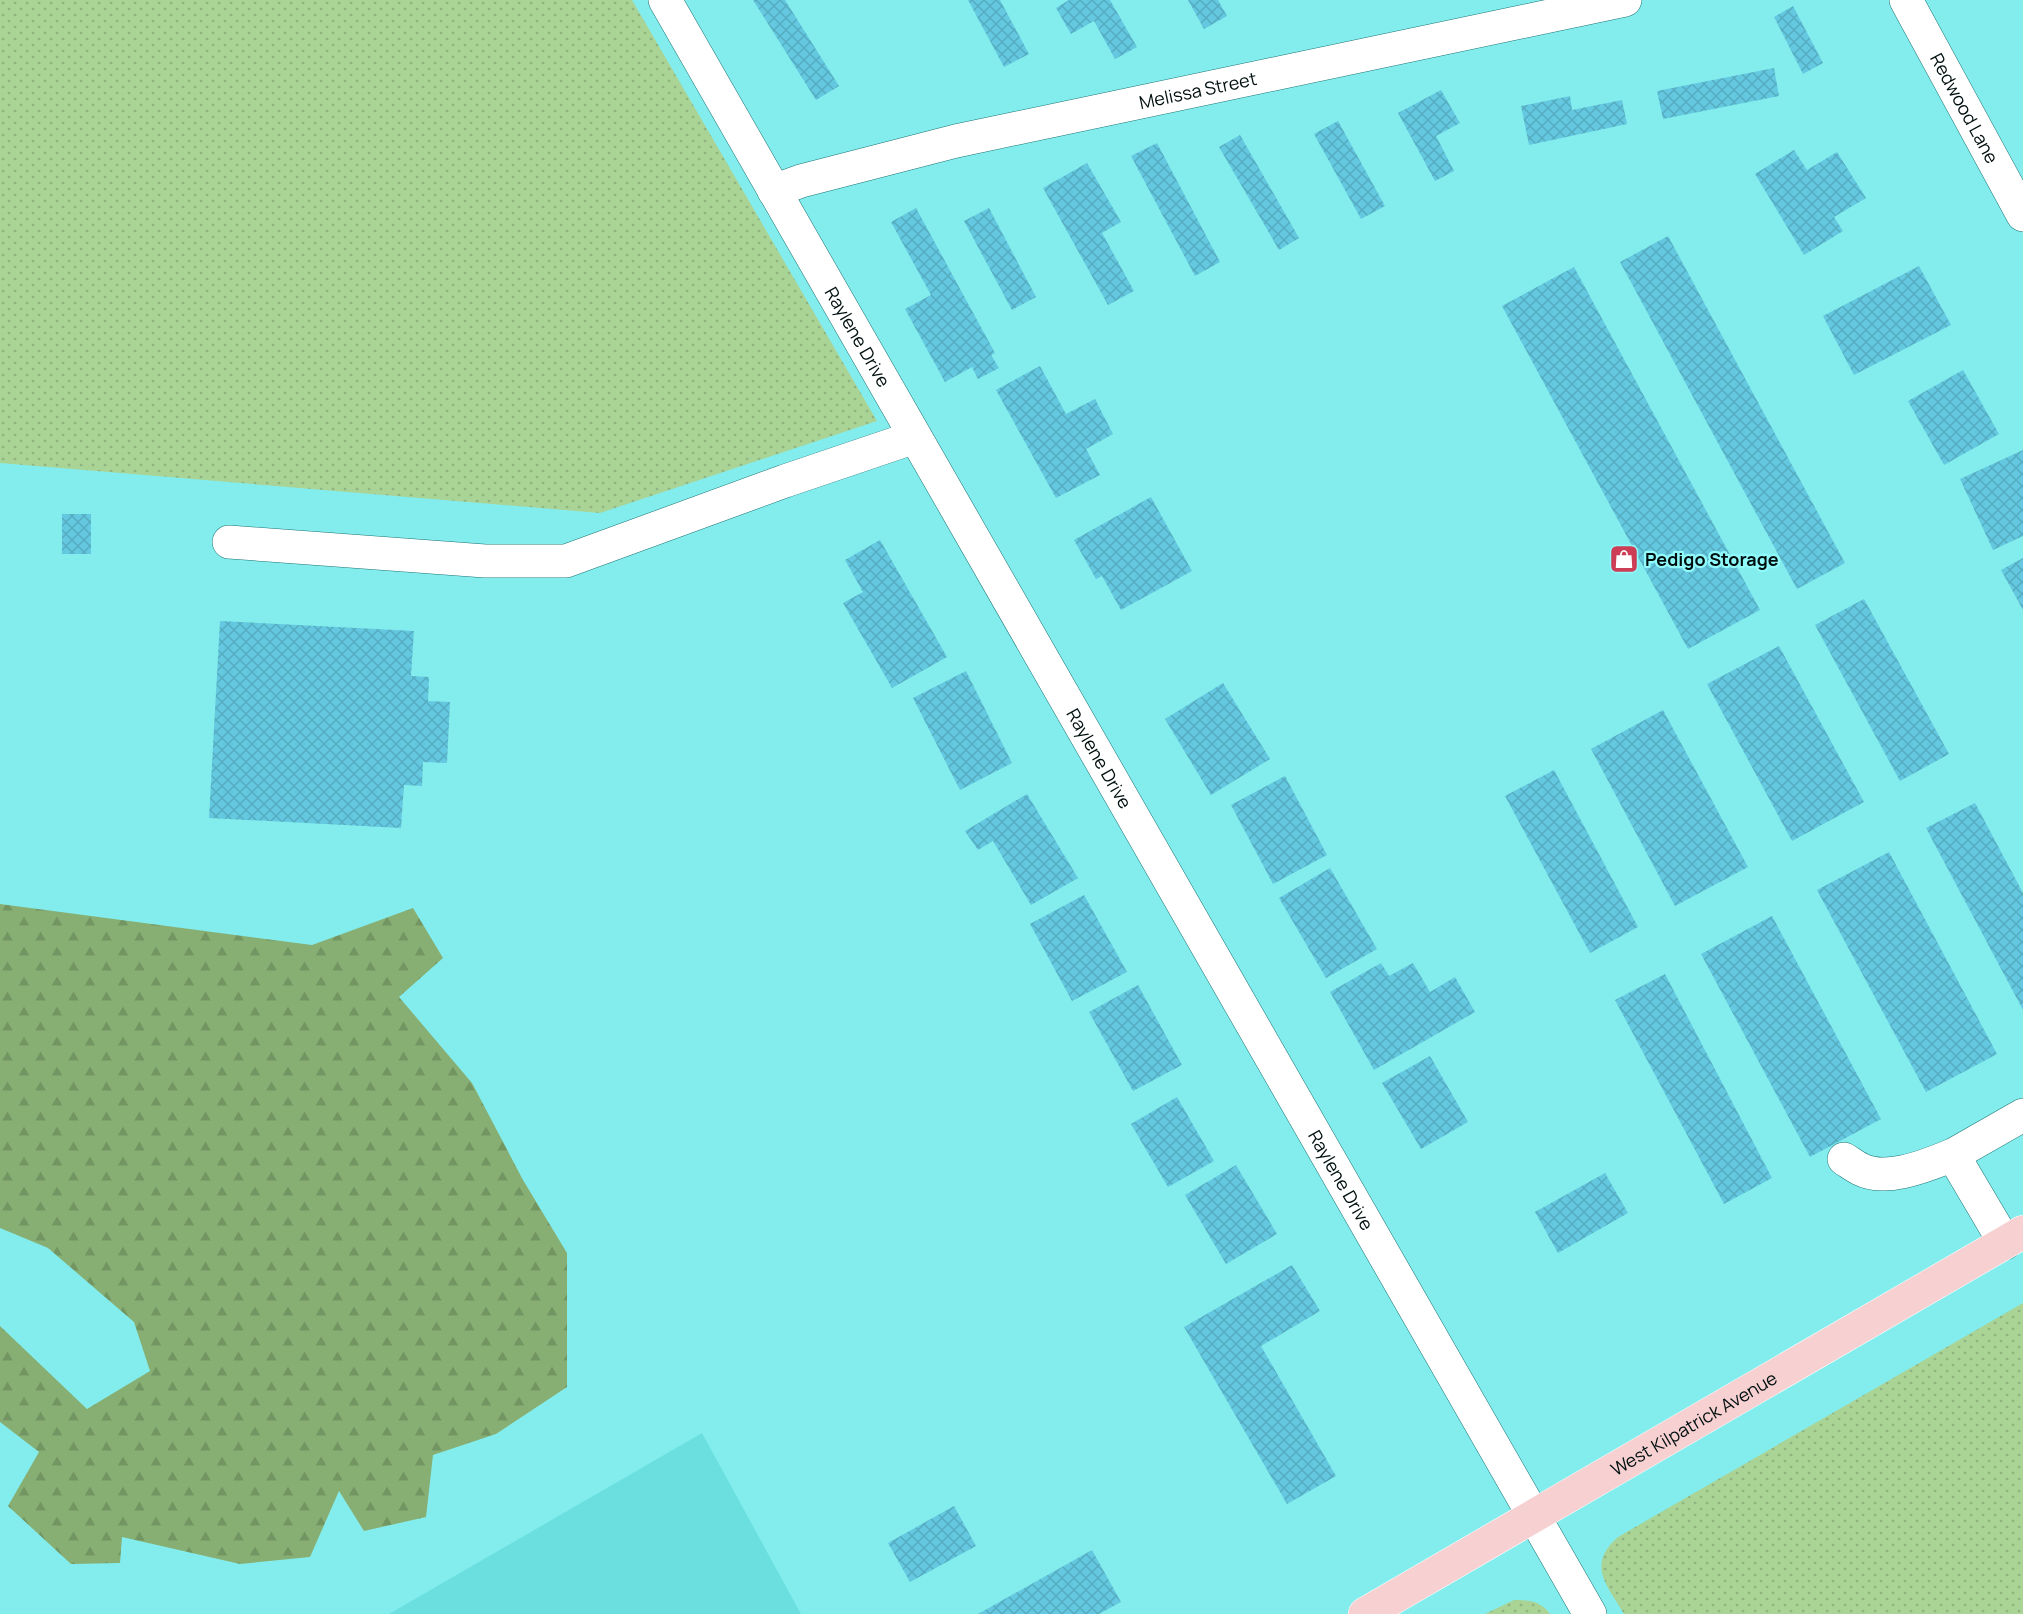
<svg xmlns="http://www.w3.org/2000/svg" width="2023" height="1614" font-family="Manrope,sans-serif">
	<style>
		.built { fill: #6bdfdf }
		.grass { fill: url(#grass-dots) }
		.forest { fill: url(#forest-firs) }
		.building { fill: url(#building-cross-hatch) }
		.lines { fill: none; stroke-linecap: round; stroke-linejoin: round }
		.minor-casing { stroke: #1c7475; stroke-width: 34 }
		.major-casing { stroke: #fff; stroke-width: 34 }
		.minor { stroke: #fff; stroke-width: 33 }
		.major { stroke: #f7d0d2; stroke-width: 33 }
		.labels { text-anchor: middle; dominant-baseline: central; stroke-width: 4.5; stroke-linejoin: round; paint-order: stroke }
		.street-label { font-size: 18px; fill: #000f0f; stroke: #90fbfa }
		.poi-label { font-size: 18px; font-weight: bold; fill: #000f0f; stroke: #90fbfa; text-anchor: start }
	</style>
	<defs>
		<pattern id="grass-dots" width="8" height="8" patternUnits="userSpaceOnUse" patternTransform="scale(1.5)"><rect width="8" height="8" fill="#aad396"/><path d="M2 2h.1M6 6h.1" fill="none" stroke="#90b480" stroke-width="1.8" stroke-linecap="round"/></pattern>
		<pattern id="forest-firs" width="22" height="20" patternUnits="userSpaceOnUse" patternTransform="scale(1.5)"><rect width="22" height="20" fill="#87af73"/><path d="M5 1l3.5 6h-7zM16 11l3.5 6h-7z" fill="#739562"/></pattern>
		<pattern id="building-cross-hatch" width="8" height="8" patternUnits="userSpaceOnUse" patternTransform="scale(1.5)"><rect width="8" height="8" fill="#64c8e0"/><path d="M0 0l8 8M0 8l8-8" fill="none" stroke="#55abbf"/></pattern>
	</defs>
	<rect width="100%" height="100%" fill="#83eded"/>
	<path class="built" d="M 702,1433 L 801,1614 L 389,1614 Z"/>
	<g class="grass">
		<path d="M 0,0 L 632,0 L 877,421 L 600,513 L 0,463 Z"/>
		<path d="M 2023,1303 L 2023,1614 L 1624,1614 C 1607,1585 1586,1565 1618,1537 Z"/>
		<path d="M 1514,1600 C 1529,1600 1541,1601 1550,1614 L 1485,1614 Z"/>
	</g>
	<path class="forest" d="M 0,904 L 312,945 L 413,908 L 443,958 L 399,997 L 472,1083 L 523,1180 L 567,1253 L 567,1387 L 496,1434 L 433,1455 L 426,1517 L 364,1531 L 339,1491 L 310,1557 L 240,1564 L 122,1537 L 120,1563 L 71,1564 L 8,1506 L 39,1452 L 0,1422 L 0,1326 L 87,1409 L 150,1371 L 134,1322 L 48,1248 L 0,1228 Z"/>
	<g class="building">
		<path d="M 753,0 L 785,0 L 839,86 L 816,100 Z"/>
		<path d="M 968,0 L 1000,0 L 1029,54 L 1004,67 Z"/>
		<path d="M 1069,0 L 1110,0 L 1137,47 L 1115,59 L 1094,21 L 1071,34 L 1056,8 Z"/>
		<path d="M 1188,0 L 1218,0 L 1227,16 L 1204,29 Z"/>
		<path d="M 1793,6 L 1823,63 L 1803,74 L 1774,17 Z"/>
		<path d="M 1774,68 L 1779,96 L 1663,119 L 1657,91 Z"/>
		<path d="M 1441,90 L 1460,123 L 1436,136 L 1454,171 L 1435,181 L 1398,113 Z"/>
		<path d="M 1570,96 L 1572,110 L 1622,100 L 1627,124 L 1529,145 L 1521,106 Z"/>
		<path d="M 1338,121 L 1385,206 L 1361,219 L 1314,134 Z"/>
		<path d="M 1240,135 L 1299,238 L 1279,250 L 1219,147 Z"/>
		<path d="M 1157,143 L 1220,262 L 1195,276 L 1131,156 Z"/>
		<path d="M 1794,150 L 1807,170 L 1837,152 L 1866,198 L 1834,217 L 1843,231 L 1804,255 L 1755,174 Z"/>
		<path d="M 1087,163 L 1121,222 L 1102,233 L 1134,291 L 1108,305 L 1043,188 Z"/>
		<path d="M 916,208 L 995,353 L 991,355 L 999,368 L 978,379 L 972,367 L 945,382 L 905,309 L 931,295 L 891,222 Z"/>
		<path d="M 989,208 L 1036,297 L 1012,310 L 964,221 Z"/>
		<path d="M 1668,236 L 1845,563 L 1797,589 L 1620,262 Z"/>
		<path d="M 1919,266 L 1951,325 L 1854,375 L 1823,316 Z"/>
		<path d="M 1574,267 L 1760,610 L 1688,649 L 1502,306 Z"/>
		<path d="M 1040,366 L 1066,414 L 1095,399 L 1113,434 L 1086,449 L 1100,475 L 1056,498 L 996,390 Z"/>
		<path d="M 1963,370 L 1999,434 L 1944,465 L 1908,401 Z"/>
		<path d="M 2023,450 L 2023,536 L 1993,550 L 1960,479 Z"/>
		<path d="M 1151,497 L 1192,571 L 1121,610 L 1102,576 L 1096,579 L 1074,540 Z"/>
		<rect x="62" y="514" width="29" height="40"/>
		<path d="M 880,540 L 947,657 L 892,688 L 843,603 L 863,592 L 845,560 Z"/>
		<path d="M 2023,558 L 2023,610 L 2001,570 Z"/>
		<path d="M 1864,599 L 1949,754 L 1900,781 L 1815,625 Z"/>
		<path d="M 220,621 L 414,631 L 411,676 L 429,677 L 428,701 L 450,702 L 447,763 L 423,762 L 422,786 L 404,785 L 401,828 L 209,818 Z"/>
		<path d="M 1779,646 L 1864,802 L 1792,841 L 1707,684 Z"/>
		<path d="M 966,671 L 1012,763 L 960,790 L 913,698 Z"/>
		<path d="M 1223,683 L 1270,759 L 1211,795 L 1165,719 Z"/>
		<path d="M 1663,710 L 1748,867 L 1675,906 L 1591,749 Z"/>
		<path d="M 1554,770 L 1638,927 L 1590,953 L 1505,796 Z"/>
		<path d="M 1285,776 L 1327,855 L 1273,884 L 1231,805 Z"/>
		<path d="M 1027,794 L 1078,878 L 1031,905 L 993,841 L 978,850 L 965,831 Z"/>
		<path d="M 1975,803 L 2023,893 L 2023,1010 L 1926,828 Z"/>
		<path d="M 1889,852 L 1997,1054 L 1926,1092 L 1817,890 Z"/>
		<path d="M 1330,868 L 1377,949 L 1326,978 L 1279,898 Z"/>
		<path d="M 1084,895 L 1127,972 L 1072,1001 L 1030,924 Z"/>
		<path d="M 1772,916 L 1881,1119 L 1810,1157 L 1701,954 Z"/>
		<path d="M 1381,963 L 1389,976 L 1413,963 L 1430,992 L 1455,977 L 1475,1012 L 1374,1070 L 1330,992 Z"/>
		<path d="M 1665,974 L 1772,1178 L 1724,1204 L 1615,1000 Z"/>
		<path d="M 1138,985 L 1182,1065 L 1133,1091 L 1089,1012 Z"/>
		<path d="M 1430,1056 L 1468,1122 L 1421,1149 L 1382,1083 Z"/>
		<path d="M 1177,1097 L 1214,1161 L 1168,1187 L 1131,1124 Z"/>
		<path d="M 1236,1165 L 1277,1234 L 1226,1264 L 1185,1195 Z"/>
		<path d="M 1605,1173 L 1628,1213 L 1558,1253 L 1535,1212 Z"/>
		<path d="M 1292,1265 L 1320,1311 L 1261,1346 L 1336,1476 L 1287,1504 L 1184,1327 Z"/>
		<path d="M 954,1506 L 976,1546 L 910,1582 L 888,1543 Z"/>
		<path d="M 1092,1550 L 1121,1602 L 1099,1614 L 978,1614 Z"/>
	</g>
	<g class="lines">
		<g class="minor-casing">
			<g id="minor">
				<path id="s1" d="M 665,0 L 1590,1614"/>
				<path id="s2" d="M 1906,0 L 2023,215"/>
				<path id="s3" d="M 774,191 L 801,181 L 956,141 L 1625,0"/>
				<path d="M 229,542 L 485,561 L 566,561 L 785,481 L 915,437"/>
				<path d="M 1844,1159 C 1849,1162 1854,1166 1860,1169 C 1887,1183 1927,1165 1953,1155"/>
				<path d="M 2005,1243 L 1953,1155 L 2023,1115"/>
			</g>
		</g>
		<g class="major-casing">
			<g id="major">
				<path id="s4" d="M 1365,1614 L 2023,1232"/>
			</g>
		</g>
		<use href="#minor" class="minor"/>
		<use href="#major" class="major"/>
	</g>
	<defs>
		<g id="shop-square" transform="scale(1.5)"><rect x="-9" y="-9" width="18" height="18" rx="4" fill="#cd3d55" stroke="#90fbfa"/><path d="M-5-2.5h2.3a2.7 3.5 0 0 1 5.4 0H5L5.5 6h-11ZM-1.5-2.5h3a1.5 2.3 0 0 0-3 0Z" fill="#fff"/></g>
	</defs>
	<g fill-rule="evenodd">
		<use href="#shop-square" x="1624" y="559"/>
	</g>
	<g class="labels">
		<g class="street-label">
			<text stroke="none"><textPath href="#s3" startOffset="436">Melissa Street</textPath></text>
			<text stroke="none"><textPath href="#s2" startOffset="123">Redwood Lane</textPath></text>
			<text stroke="none"><textPath href="#s1" startOffset="388">Raylene Drive</textPath></text>
			<text stroke="none"><textPath href="#s1" startOffset="874">Raylene Drive</textPath></text>
			<text stroke="none"><textPath href="#s1" startOffset="1360">Raylene Drive</textPath></text>
			<text stroke="none"><textPath href="#s4" startOffset="380">West Kilpatrick Avenue</textPath></text>
		</g>
		<g class="poi-label">
			<text x="1645" y="559">Pedigo Storage</text>
		</g>
	</g>
</svg>
